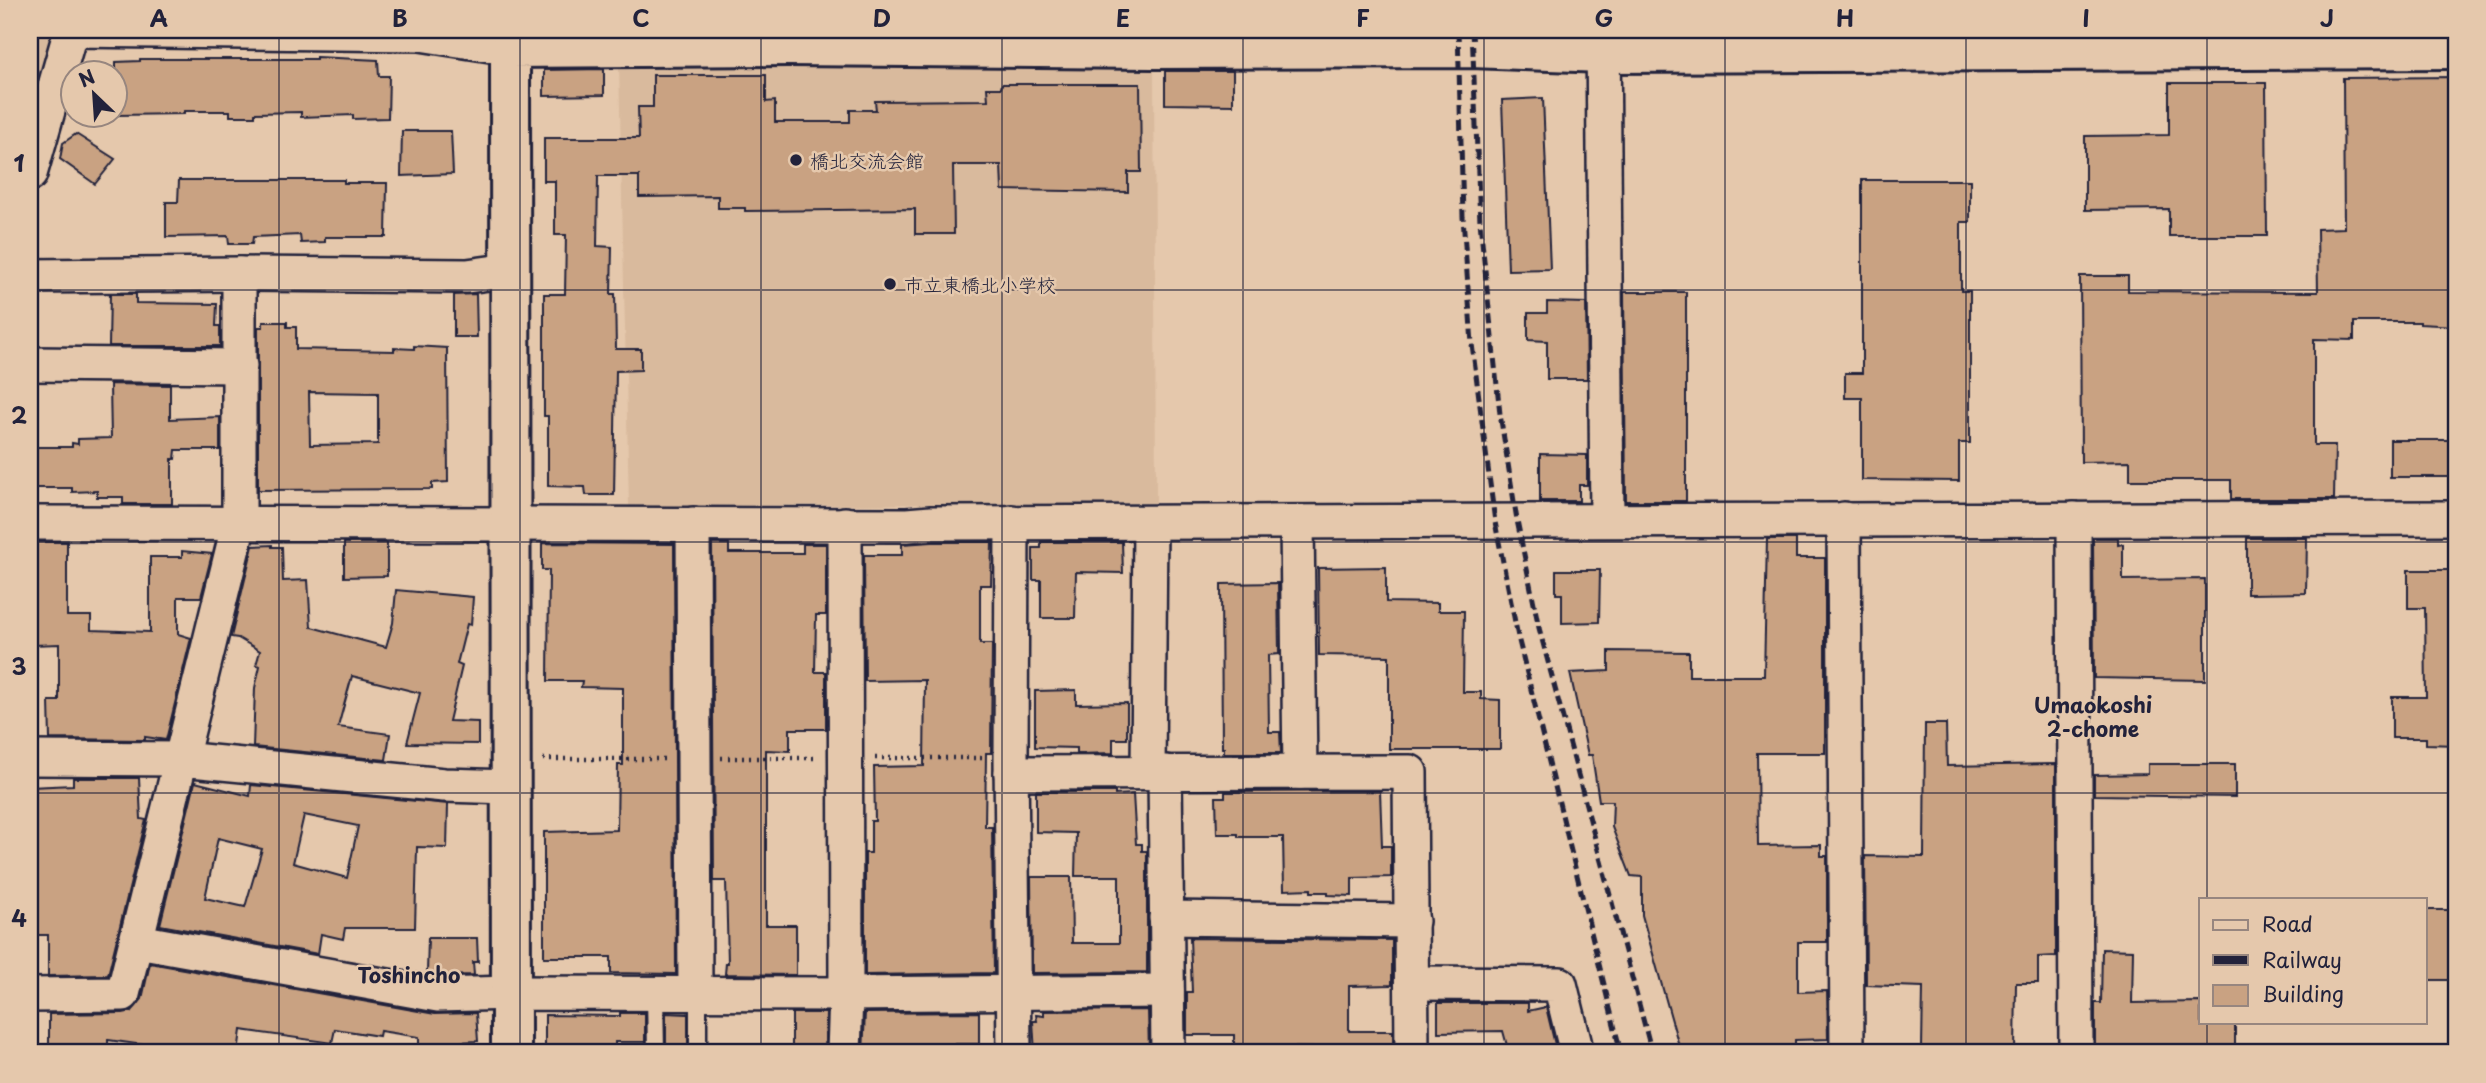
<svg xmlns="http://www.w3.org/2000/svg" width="2486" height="1083" font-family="'Playpen Sans','Klee One',sans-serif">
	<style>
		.built { fill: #d9ba9d }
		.building { fill: #c9a282; stroke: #22223b; stroke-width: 2; fill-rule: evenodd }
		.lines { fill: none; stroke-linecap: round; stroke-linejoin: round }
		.lane-casing { stroke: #22223b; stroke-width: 21 }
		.street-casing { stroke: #22223b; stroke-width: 38 }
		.secondary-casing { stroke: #22223b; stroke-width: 44 }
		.path { stroke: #22223b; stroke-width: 4.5; stroke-dasharray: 2 5; stroke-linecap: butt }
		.lane { stroke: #e5c8ac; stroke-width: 16 }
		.street { stroke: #e5c8ac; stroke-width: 33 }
		.secondary { stroke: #e5c8ac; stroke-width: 38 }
		.rail { stroke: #22223b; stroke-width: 5; stroke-dasharray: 10 5; stroke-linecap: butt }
		.grid { fill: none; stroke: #22223b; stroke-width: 2; stroke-opacity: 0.55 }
		.poi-dot { fill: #22223b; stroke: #e5c8ac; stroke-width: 2.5 }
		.labels { text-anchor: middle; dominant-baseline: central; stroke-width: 5; stroke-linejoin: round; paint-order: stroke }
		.poi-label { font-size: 19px; fill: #22223b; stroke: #e5c8ac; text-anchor: start }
		.neighbourhood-label { font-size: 21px; font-weight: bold; fill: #22223b; stroke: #e5c8ac }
		.neatline { fill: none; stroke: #22223b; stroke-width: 2.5 }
		.grid-label { font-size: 23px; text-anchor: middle; font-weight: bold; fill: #22223b }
	</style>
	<rect width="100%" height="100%" fill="#e5c8ac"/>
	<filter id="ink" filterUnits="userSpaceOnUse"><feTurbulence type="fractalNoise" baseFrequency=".0143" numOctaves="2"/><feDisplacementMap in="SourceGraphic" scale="14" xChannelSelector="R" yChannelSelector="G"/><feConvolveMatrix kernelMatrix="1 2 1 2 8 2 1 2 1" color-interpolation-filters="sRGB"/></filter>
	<g filter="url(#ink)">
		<g class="built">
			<path d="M 30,30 L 56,30 L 30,135 Z"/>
			<path d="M 1154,63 L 1156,503 L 629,506 L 619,65 Z"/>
		</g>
		<g class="building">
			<path d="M 316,57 L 378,60 L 379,76 L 389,76 L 388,118 L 353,119 L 353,115 L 301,117 L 301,112 L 255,113 L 255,116 L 230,116 L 230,111 L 184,111 L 184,114 L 116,115 L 116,62 L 140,61 L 140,59 L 316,59 Z"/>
			<path d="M 604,69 L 604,95 L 544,96 L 544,70 Z"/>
			<path d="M 1165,71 L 1233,71 L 1233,105 L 1165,104 Z"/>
			<path d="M 653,75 L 766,75 L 766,102 L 775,101 L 775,122 L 850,122 L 850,110 L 876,110 L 875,101 L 988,100 L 987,88 L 1001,88 L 1002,84 L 1140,84 L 1141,172 L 1128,172 L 1128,192 L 1002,190 L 1001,165 L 953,165 L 954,234 L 915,234 L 915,209 L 745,211 L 745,208 L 718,208 L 718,196 L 639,197 L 639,176 L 598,176 L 597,246 L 612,247 L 611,294 L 615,294 L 616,349 L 641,349 L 641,370 L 616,371 L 614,495 L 586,495 L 585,487 L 548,486 L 548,416 L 544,416 L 544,294 L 565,294 L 566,235 L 555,235 L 555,181 L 544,181 L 544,138 L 639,138 L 638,107 L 653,107 Z"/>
			<path d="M 2456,77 L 2456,326 L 2420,324 L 2420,322 L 2354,322 L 2354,340 L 2314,339 L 2314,445 L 2335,445 L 2334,499 L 2231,499 L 2231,480 L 2130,480 L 2130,461 L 2081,462 L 2080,276 L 2128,276 L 2128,291 L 2318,292 L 2317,229 L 2344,228 L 2343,78 Z"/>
			<path d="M 2169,83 L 2266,83 L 2267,236 L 2169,236 L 2169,209 L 2085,210 L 2085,136 L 2169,135 Z"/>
			<path d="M 1543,98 L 1550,269 L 1508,270 L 1502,100 Z"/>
			<path d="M 402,131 L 451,131 L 453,174 L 401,176 Z"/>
			<path d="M 76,134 L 115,159 L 95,184 L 60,159 L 63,143 Z"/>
			<path d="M 179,180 L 344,180 L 344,183 L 387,183 L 386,237 L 325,237 L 325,242 L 301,243 L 300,235 L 253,237 L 252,244 L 229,244 L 228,236 L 166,237 L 166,202 L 178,202 Z"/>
			<path d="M 1862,180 L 1970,180 L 1970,222 L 1961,222 L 1961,291 L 1970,291 L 1970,443 L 1959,443 L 1959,481 L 1862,480 L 1862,398 L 1845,398 L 1845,373 L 1862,373 Z"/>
			<path d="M 1624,292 L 1686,292 L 1686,501 L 1626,501 Z"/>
			<path d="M 110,294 L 136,294 L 136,303 L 217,304 L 216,326 L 220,326 L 220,346 L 109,346 Z"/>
			<path d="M 476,294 L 477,337 L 454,337 L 454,295 Z"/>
			<path d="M 1547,302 L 1586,303 L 1587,379 L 1547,379 L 1547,341 L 1528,340 L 1528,313 L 1547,313 Z"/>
			<path d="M 263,322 L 287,322 L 287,327 L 296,327 L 296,349 L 394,351 L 394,348 L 414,349 L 414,346 L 447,348 L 448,482 L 432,483 L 432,489 L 258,490 L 258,327 L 263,327 ZM 309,392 L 378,393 L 378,444 L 310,445 Z"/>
			<path d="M 110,384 L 170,385 L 170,419 L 220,417 L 220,450 L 176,450 L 175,459 L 172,459 L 172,504 L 123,504 L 123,497 L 97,497 L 97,491 L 72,492 L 72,488 L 30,488 L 30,447 L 72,447 L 72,443 L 78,444 L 78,439 L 111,438 Z"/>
			<rect x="2390" y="440" width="62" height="37"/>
			<path d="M 1540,454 L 1587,455 L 1587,485 L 1579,485 L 1579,501 L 1540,501 Z"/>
			<path d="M 2093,538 L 2118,538 L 2118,545 L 2123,544 L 2123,580 L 2205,579 L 2205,680 L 2094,678 Z"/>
			<path d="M 2247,538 L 2307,538 L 2306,593 L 2247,594 Z"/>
			<path d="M 1767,539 L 1796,539 L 1796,558 L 1825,558 L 1825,753 L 1757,753 L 1758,846 L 1821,845 L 1821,856 L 1827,856 L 1827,942 L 1798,942 L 1798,992 L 1827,991 L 1828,1039 L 1795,1040 L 1795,1053 L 1681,1053 L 1642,915 L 1642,877 L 1631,876 L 1612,827 L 1613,801 L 1599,801 L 1592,755 L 1588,755 L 1570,673 L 1609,671 L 1609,651 L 1689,652 L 1689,676 L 1764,676 Z"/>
			<path d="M 33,542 L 67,542 L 67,616 L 91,616 L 91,630 L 150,632 L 150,557 L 182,557 L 182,551 L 212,554 L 201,597 L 178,597 L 178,634 L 191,638 L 166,740 L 145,737 L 145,740 L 50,739 L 49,701 L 59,701 L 59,644 L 33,645 Z"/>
			<path d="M 932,542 L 992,542 L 991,585 L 980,585 L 980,644 L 992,644 L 991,753 L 986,753 L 985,827 L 992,827 L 994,973 L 865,975 L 865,853 L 871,853 L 871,821 L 875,821 L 874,767 L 924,766 L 925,680 L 865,681 L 864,555 L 902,555 L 902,544 Z"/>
			<path d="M 1041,542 L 1122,542 L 1123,573 L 1076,572 L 1075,618 L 1041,618 L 1041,580 L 1033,580 L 1033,548 L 1041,548 Z"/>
			<path d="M 344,543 L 387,543 L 387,576 L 344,577 Z"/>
			<path d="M 542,543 L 674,544 L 676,974 L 611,973 L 611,957 L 544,957 L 544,832 L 617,830 L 618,765 L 623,765 L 623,688 L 581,687 L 582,681 L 548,681 L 549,570 L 542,570 Z"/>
			<path d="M 712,544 L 729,544 L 729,553 L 803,553 L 803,544 L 826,544 L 826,615 L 816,615 L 815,672 L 826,672 L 826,729 L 790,729 L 790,751 L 766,750 L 766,925 L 796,925 L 796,975 L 725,974 L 726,963 L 728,963 L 726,881 L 714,881 Z"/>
			<path d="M 272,545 L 272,547 L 282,547 L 283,581 L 308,580 L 311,627 L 386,647 L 393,623 L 396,590 L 473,597 L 471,625 L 467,624 L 457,664 L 462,666 L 449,721 L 478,722 L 478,744 L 407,743 L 420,693 L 352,676 L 338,727 L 390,734 L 386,760 L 253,747 L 255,688 L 260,666 L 256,665 L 260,651 L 238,638 L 231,637 L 253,546 Z"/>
			<path d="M 1386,567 L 1386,602 L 1438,603 L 1438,611 L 1464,611 L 1463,692 L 1481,692 L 1481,699 L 1500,700 L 1500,749 L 1389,749 L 1389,656 L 1319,655 L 1318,568 Z"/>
			<path d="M 1556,570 L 1600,570 L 1599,622 L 1562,623 L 1562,594 L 1556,594 Z"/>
			<path d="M 2408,570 L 2456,570 L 2456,745 L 2426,744 L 2426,738 L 2392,738 L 2392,697 L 2426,697 L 2425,608 L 2408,608 Z"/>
			<path d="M 1278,583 L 1279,654 L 1268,655 L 1269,732 L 1280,732 L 1281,753 L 1224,753 L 1224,748 L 1222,748 L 1221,584 Z"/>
			<path d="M 1076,690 L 1076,704 L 1127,703 L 1127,739 L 1113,739 L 1113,753 L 1077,754 L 1077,748 L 1035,747 L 1035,691 Z"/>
			<path d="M 1925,724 L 1946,724 L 1947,766 L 2056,764 L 2056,956 L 2038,957 L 2038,983 L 2016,983 L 2015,1053 L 1927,1053 L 1927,1049 L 1922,1049 L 1923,987 L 1866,985 L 1865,856 L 1924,857 Z"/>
			<path d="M 2148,764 L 2235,764 L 2235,797 L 2094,795 L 2094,775 L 2148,774 Z"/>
			<path d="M 73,778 L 139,778 L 141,819 L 146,820 L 108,975 L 48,976 L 48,935 L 30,935 L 30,787 L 73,785 Z"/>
			<path d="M 195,782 L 250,796 L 251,785 L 448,804 L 447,848 L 417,847 L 415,928 L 345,928 L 343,939 L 321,934 L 318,954 L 160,925 ZM 304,815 L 358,826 L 347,878 L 293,863 ZM 218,838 L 262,849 L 245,907 L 205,898 Z"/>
			<path d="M 1380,791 L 1382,846 L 1391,846 L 1391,877 L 1352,878 L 1352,896 L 1328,895 L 1328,892 L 1311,892 L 1311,889 L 1284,890 L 1283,837 L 1238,837 L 1238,834 L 1217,834 L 1216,797 L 1225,797 L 1225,792 Z"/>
			<path d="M 1036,792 L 1115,792 L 1115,795 L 1133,794 L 1136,844 L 1142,844 L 1142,851 L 1147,851 L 1147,972 L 1032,973 L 1031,877 L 1071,877 L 1072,943 L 1119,943 L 1119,876 L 1075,876 L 1076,833 L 1036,832 Z"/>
			<rect x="2425" y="910" width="31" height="70"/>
			<path d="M 428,938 L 477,938 L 478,962 L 473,962 L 474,975 L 439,976 L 427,973 Z"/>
			<path d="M 1190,938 L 1392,940 L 1392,985 L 1349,986 L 1349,1031 L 1393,1031 L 1393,1046 L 1386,1052 L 1317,1052 L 1318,1048 L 1234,1047 L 1234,1035 L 1187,1035 L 1187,992 L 1192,992 Z"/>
			<path d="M 2102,949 L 2133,950 L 2132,1003 L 2201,1002 L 2201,1022 L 2235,1022 L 2235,1053 L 2095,1053 L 2095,1003 L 2101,1003 Z"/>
			<path d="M 150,963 L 435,1014 L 476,1013 L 478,1041 L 442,1043 L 442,1053 L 419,1053 L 419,1037 L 380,1031 L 379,1036 L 335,1029 L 332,1043 L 241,1030 L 238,1053 L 199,1053 L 108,1040 L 108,1048 L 105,1048 L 105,1053 L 75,1053 L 75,1049 L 49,1049 L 49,1014 L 123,1013 L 132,1011 L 142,999 Z"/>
			<path d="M 1438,1003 L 1528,1003 L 1528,1011 L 1546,1007 L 1557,1053 L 1509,1053 L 1503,1031 L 1438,1032 Z"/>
			<path d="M 1148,1010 L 1149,1053 L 1035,1053 L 1033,1021 L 1037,1021 L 1036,1015 L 1044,1016 L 1044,1011 Z"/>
			<path d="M 979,1012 L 979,1044 L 922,1044 L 922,1053 L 863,1053 L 865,1013 Z"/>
			<path d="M 620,1013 L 645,1013 L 645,1042 L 615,1042 L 615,1052 L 545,1053 L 545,1015 L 620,1016 Z"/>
			<path d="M 666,1013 L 688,1014 L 688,1053 L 666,1053 Z"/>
			<path d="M 792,1013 L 826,1013 L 825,1053 L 792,1053 Z"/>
		</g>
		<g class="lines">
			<g class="lane-casing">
				<g id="lane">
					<path d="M 655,993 L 656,1053"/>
					<path d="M 698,1053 L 698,994"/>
				</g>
			</g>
			<g class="street-casing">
				<g id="street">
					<path d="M 1603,30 L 1607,520"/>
					<path d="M 30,174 L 71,30 L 420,34 L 510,48"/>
					<path d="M 30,276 L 239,274 L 467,276 L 510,270"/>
					<path d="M 30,364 L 240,366"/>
					<path d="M 1844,519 L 1847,1053"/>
					<path d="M 2074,519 L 2076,1053"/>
					<path d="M 1012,522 L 1011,758 L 1014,1053"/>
					<path d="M 30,523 L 907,525 L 931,523 C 1440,521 1948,519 2456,518"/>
					<path d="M 1297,523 L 1300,772"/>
					<path d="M 693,524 L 695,994"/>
					<path d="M 30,758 L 181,759 L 444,785 L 510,787"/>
					<path d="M 1148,772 L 1150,523"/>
					<path d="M 1165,772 L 1168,1053"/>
					<path d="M 1011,773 L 1410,772 L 1412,1053"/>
					<path d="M 1166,918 L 1412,921"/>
					<path d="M 138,941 L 438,995 L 511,993 L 846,994 L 1167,991"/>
					<path d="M 1412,983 L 1560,984 L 1577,1053"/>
					<path d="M 30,995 L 123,994 L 239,523 L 239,274"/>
					<path d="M 844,1053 L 846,994 L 845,524"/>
				</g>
			</g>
			<g class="secondary-casing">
				<path id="secondary" d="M 511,1053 L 510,48 L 789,46 L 1153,49 L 1472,48 L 1603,53 L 2456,49"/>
			</g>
			<g class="path">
				<path d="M 721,758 L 817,758"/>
				<path d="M 875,758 L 982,758"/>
				<path d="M 543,759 L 667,759"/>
			</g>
			<use href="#lane" class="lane"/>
			<use href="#street" class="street"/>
			<use href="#secondary" class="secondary"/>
			<g class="rail">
				<path d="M 1458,30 L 1463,217 L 1472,344 L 1495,522 L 1518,637 L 1621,1053"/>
				<path d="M 1472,30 L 1480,222 L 1500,414 L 1517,520 L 1539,628 L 1652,1053"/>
			</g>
		</g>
	</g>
	<path class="grid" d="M 279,30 L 279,1053M 520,30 L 520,1053M 761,30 L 761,1053M 1002,30 L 1002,1053M 1243,30 L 1243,1053M 1484,30 L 1484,1053M 1725,30 L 1725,1053M 1966,30 L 1966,1053M 2207,30 L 2207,899M 30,290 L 2456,290M 30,542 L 2456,542M 30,793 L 2456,793M 2207,1022 L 2207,1053"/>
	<g class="poi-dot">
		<circle cx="796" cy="160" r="7"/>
		<circle cx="890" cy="284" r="7"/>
	</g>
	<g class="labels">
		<g class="poi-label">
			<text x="810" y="160">橋北交流会館</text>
			<text x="904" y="284">市立東橋北小学校</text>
		</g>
		<g class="neighbourhood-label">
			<text x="2093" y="704">Umaokoshi<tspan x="2093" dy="24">2-chome</tspan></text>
			<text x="409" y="974">Toshincho</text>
		</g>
	</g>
	<rect width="2486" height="1083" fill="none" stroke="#e5c8ac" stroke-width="77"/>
	<rect x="2199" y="898" width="228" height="126" fill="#e5c8ac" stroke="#97867f" stroke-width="2"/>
	<rect x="2213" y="920" width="35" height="10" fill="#e5c8ac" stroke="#97867f" stroke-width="2"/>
	<text x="2262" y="932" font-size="21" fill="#22223b">Road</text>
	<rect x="2213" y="955" width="35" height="10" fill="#22223b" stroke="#97867f" stroke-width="2"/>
	<text x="2262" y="968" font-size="21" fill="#22223b">Railway</text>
	<rect x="2213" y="985" width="35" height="21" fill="#c9a282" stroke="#97867f" stroke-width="2"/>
	<text x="2262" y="1002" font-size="21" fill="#22223b">Building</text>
	<g transform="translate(94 94) rotate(335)"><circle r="33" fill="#e5c8ac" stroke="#97867f" stroke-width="2"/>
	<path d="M0-5L12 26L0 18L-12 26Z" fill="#22223b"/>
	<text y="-10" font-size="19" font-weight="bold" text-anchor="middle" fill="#22223b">N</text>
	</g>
	<rect x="38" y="38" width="2410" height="1006" class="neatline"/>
	<g class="grid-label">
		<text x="159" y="27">A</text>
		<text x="400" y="27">B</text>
		<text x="641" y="27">C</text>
		<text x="882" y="27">D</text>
		<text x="1123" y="27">E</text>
		<text x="1363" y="27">F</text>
		<text x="1604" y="27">G</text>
		<text x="1845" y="27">H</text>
		<text x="2086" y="27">I</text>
		<text x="2327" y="27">J</text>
		<text x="19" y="172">1</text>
		<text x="19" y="424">2</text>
		<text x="19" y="675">3</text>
		<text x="19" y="927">4</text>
	</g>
</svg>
